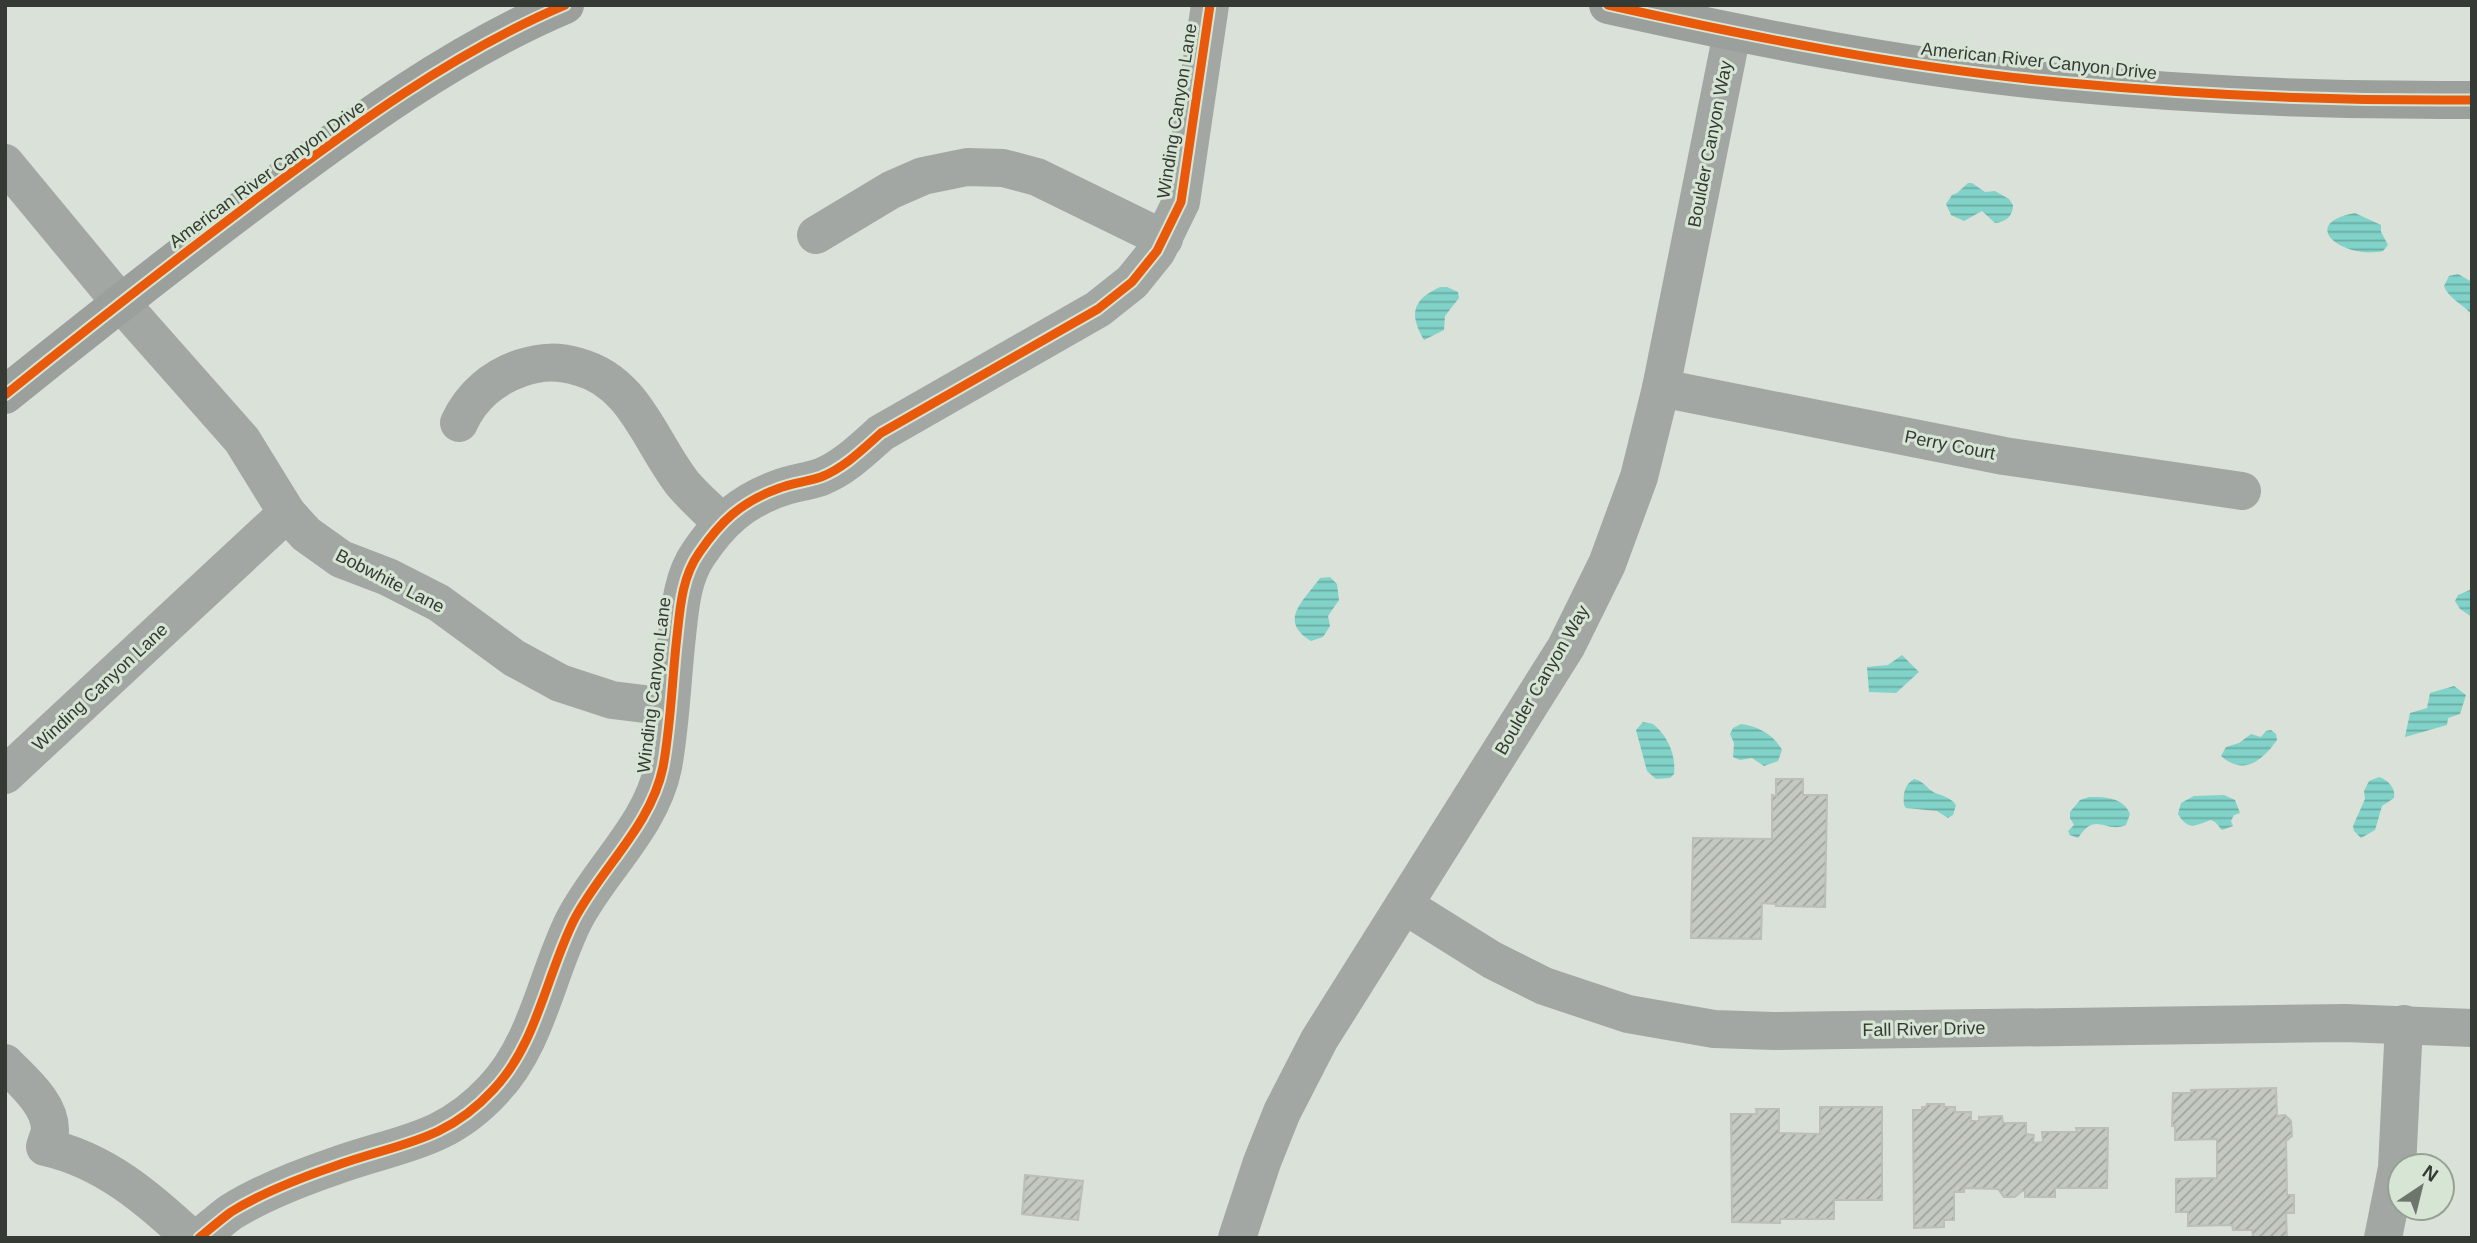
<svg xmlns="http://www.w3.org/2000/svg" width="2477" height="1243" font-family="Arial,sans-serif">
	<style>
		.water { fill: url(#water-rules) }
		.building { fill: url(#building-hatch); stroke: #bbbfb8; stroke-width: 2 }
		.lines { fill: none; stroke-linecap: round; stroke-linejoin: round }
		.minor { stroke: #a3a7a4; stroke-width: 38 }
		.major { stroke: #9ba09c; stroke-width: 38 }
		.cycleway-casing { stroke: #d6e5d4; stroke-width: 13 }
		.cycleway { stroke: #e8590c; stroke-width: 9 }
		.labels { text-anchor: middle; dominant-baseline: central; stroke-width: 6; stroke-linejoin: round; paint-order: stroke }
		.street-label { font-size: 18px; fill: #353b34; stroke: #d6e5d4 }
	</style>
	<defs>
		<pattern id="water-rules" width="6" height="5" patternUnits="userSpaceOnUse" patternTransform="scale(1.75)"><rect width="6" height="5" fill="#81d2c8"/><path d="M0 2.5h6" fill="none" stroke="#6aaca3"/></pattern>
		<pattern id="building-hatch" width="6" height="6" patternUnits="userSpaceOnUse" patternTransform="scale(1.75)"><rect width="6" height="6" fill="#c4c9c1"/><path d="M-1 1l2-2M0 6l6-6M5 7l2-2" fill="none" stroke="#a0a49e"/></pattern>
	</defs>
	<rect width="100%" height="100%" fill="#d9e1d8"/>
	<g class="water">
		<path d="M 1968,183 L 1972,183 L 1985,192 L 1995,191 L 2009,199 L 2013,205 C 2013,216 2006,222 1995,223 L 1982,211 L 1964,221 L 1951,215 L 1946,204 L 1952,195 L 1957,193 Z"/>
		<path d="M 2355,213 L 2381,225 L 2381,232 L 2388,245 L 2383,251 C 2344,260 2296,224 2355,213 Z"/>
		<path d="M 2458,274 L 2472,282 L 2472,315 C 2463,304 2448,298 2444,286 L 2449,276 Z"/>
		<path d="M 1440,287 L 1447,287 L 1458,292 L 1459,298 L 1445,316 L 1444,330 L 1424,340 C 1409,314 1412,300 1440,287 Z"/>
		<path d="M 1330,577 L 1337,584 L 1339,600 L 1328,616 L 1330,626 L 1323,637 L 1311,641 C 1278,620 1303,602 1320,578 Z"/>
		<path d="M 2472,589 L 2472,617 L 2460,609 L 2455,601 L 2458,595 Z"/>
		<path d="M 1902,655 L 1919,672 L 1896,693 L 1869,692 L 1867,667 L 1888,665 Z"/>
		<path d="M 2454,686 L 2466,695 L 2460,714 L 2448,718 L 2447,725 L 2405,737 L 2410,713 L 2427,708 L 2430,693 Z"/>
		<path d="M 1643,722 L 1653,724 C 1668,736 1676,755 1674,774 L 1670,778 L 1656,779 L 1647,771 L 1636,730 Z"/>
		<path d="M 1741,724 C 1758,726 1774,735 1782,750 L 1778,761 L 1764,766 L 1752,758 L 1740,760 L 1733,757 L 1734,743 L 1730,734 L 1733,728 Z"/>
		<path d="M 2271,730 L 2276,734 L 2277,740 C 2262,761 2244,776 2221,756 L 2226,747 L 2239,743 L 2251,734 L 2261,737 L 2266,731 Z"/>
		<path d="M 2379,777 C 2388,780 2396,788 2394,798 L 2382,806 L 2375,830 L 2361,838 L 2354,831 L 2353,826 L 2365,799 L 2364,791 L 2369,781 Z"/>
		<path d="M 1914,779 C 1924,781 1927,789 1935,793 C 1943,796 1950,797 1956,805 L 1953,815 L 1948,818 L 1937,811 L 1906,808 L 1904,805 C 1903,794 1904,785 1914,779 Z"/>
		<path d="M 2224,795 L 2235,800 L 2240,813 L 2234,815 L 2231,821 L 2233,826 L 2222,830 L 2215,822 L 2211,820 C 2195,825 2189,832 2178,814 L 2181,803 L 2194,796 Z"/>
		<path d="M 2089,797 C 2105,797 2123,797 2130,814 L 2126,825 C 2105,834 2096,810 2078,838 L 2070,835 L 2068,831 L 2074,825 L 2070,818 L 2070,812 L 2080,800 Z"/>
	</g>
	<g class="building">
		<path d="M 1776,779 L 1803,779 L 1803,795 L 1827,795 L 1825,907 L 1776,906 L 1776,904 L 1762,903 L 1761,939 L 1691,938 L 1693,838 L 1772,839 L 1772,795 L 1776,796 Z"/>
		<path d="M 2276,1088 L 2277,1116 L 2285,1115 L 2291,1121 L 2292,1136 L 2286,1141 L 2287,1195 L 2294,1195 L 2294,1213 L 2286,1213 L 2287,1238 L 2253,1238 L 2252,1230 L 2233,1230 L 2232,1225 L 2188,1226 L 2188,1212 L 2176,1212 L 2176,1179 L 2217,1178 L 2217,1139 L 2175,1140 L 2175,1126 L 2172,1126 L 2173,1093 L 2192,1093 L 2191,1090 Z"/>
		<path d="M 1927,1104 L 1944,1104 L 1944,1107 L 1955,1107 L 1955,1112 L 1971,1112 L 1971,1121 L 1979,1121 L 1979,1117 L 2002,1116 L 2003,1123 L 2026,1123 L 2026,1134 L 2034,1135 L 2033,1143 L 2043,1142 L 2042,1132 L 2077,1132 L 2076,1128 L 2108,1128 L 2107,1188 L 2055,1188 L 2055,1197 L 2025,1197 L 2025,1191 L 2022,1191 L 2015,1197 L 2004,1197 L 1998,1189 L 1964,1188 L 1964,1192 L 1954,1192 L 1954,1220 L 1944,1220 L 1944,1227 L 1914,1228 L 1913,1110 L 1922,1110 L 1922,1107 L 1926,1107 Z"/>
		<path d="M 1820,1107 L 1882,1107 L 1882,1200 L 1834,1200 L 1834,1219 L 1780,1219 L 1780,1223 L 1732,1222 L 1731,1114 L 1757,1114 L 1756,1109 L 1779,1109 L 1779,1133 L 1820,1134 Z"/>
		<path d="M 1025,1175 L 1083,1181 L 1078,1220 L 1022,1214 Z"/>
	</g>
	<g class="lines">
		<g class="minor">
			<path d="M 5,163 L 120,302 L 242,440 L 287,513 L 306,534 L 341,559 L 388,577 L 439,603 L 514,658 L 560,683 L 612,700 L 669,707"/>
			<path d="M 816,235 L 891,190 L 923,176 L 967,167 L 1003,168 L 1037,177 L 1164,239"/>
			<path d="M 1661,388 L 2004,456 L 2242,491"/>
			<path d="M 459,423 C 471,396 494,377 521,368 C 542,361 559,361 579,367 C 635,382 650,442 683,484 C 695,498 709,510 721,522"/>
			<path d="M 5,775 L 287,513"/>
			<path d="M 1404,905 L 1492,960 L 1544,986 L 1628,1014 L 1714,1029 L 1774,1031 L 2345,1023 L 2472,1028"/>
			<path d="M 5,1063 C 22,1081 51,1104 50,1131 C 49,1136 46,1142 45,1147 C 104,1160 148,1198 191,1238"/>
			<path d="M 199,1238 C 210,1229 220,1220 231,1212 C 263,1192 300,1178 335,1166 C 398,1143 444,1143 493,1090 C 537,1044 546,976 574,920 C 601,868 651,826 663,767 C 671,724 672,679 677,636 C 680,608 682,577 699,553 C 720,522 741,502 777,489 C 791,483 807,482 821,477 C 844,468 863,449 881,433 L 1098,309 L 1132,282 L 1157,251 L 1181,202 L 1210,5"/>
			<path d="M 1237,1238 L 1262,1162 L 1282,1112 L 1319,1040 L 1566,647 L 1607,564 L 1639,477 L 1661,388 L 1732,33"/>
			<path d="M 2383,1238 L 2397,1168 L 2404,1024"/>
		</g>
		<g class="major">
			<path d="M 1608,5 C 1756,38 1907,68 2058,82 C 2195,95 2334,101 2472,100"/>
			<path d="M 5,395 C 88,328 171,263 256,199 C 352,127 454,52 565,5"/>
		</g>
		<g class="cycleway-casing">
			<g id="cycleway">
				<path d="M 1608,5 C 1756,38 1907,68 2058,82 C 2195,95 2334,101 2472,100"/>
				<path d="M 5,395 C 88,328 171,263 256,199 C 352,127 454,52 565,5"/>
				<path d="M 199,1238 C 210,1229 220,1220 231,1212 C 263,1192 300,1178 335,1166 C 398,1143 444,1143 493,1090 C 537,1044 546,976 574,920 C 601,868 651,826 663,767 C 671,724 672,679 677,636 C 680,608 682,577 699,553 C 720,522 741,502 777,489 C 791,483 807,482 821,477 C 844,468 863,449 881,433 L 1098,309 L 1132,282 L 1157,251 L 1181,202 L 1210,5"/>
			</g>
		</g>
		<use href="#cycleway" class="cycleway"/>
	</g>
	<g class="labels">
		<g class="street-label">
			<text transform="translate(2039 61) rotate(6)">American River Canyon Drive</text>
			<text transform="translate(1177 111) rotate(-81)">Winding Canyon Lane</text>
			<text transform="translate(1710 144) rotate(-79)">Boulder Canyon Way</text>
			<text transform="translate(267 174) rotate(-36)">American River Canyon Drive</text>
			<text transform="translate(1950 445) rotate(11)">Perry Court</text>
			<text transform="translate(390 581) rotate(27)">Bobwhite Lane</text>
			<text transform="translate(1542 680) rotate(-60)">Boulder Canyon Way</text>
			<text transform="translate(654 685) rotate(-83)">Winding Canyon Lane</text>
			<text transform="translate(100 687) rotate(-43)">Winding Canyon Lane</text>
			<text transform="translate(1924 1029) rotate(-1)">Fall River Drive</text>
		</g>
	</g>
	<rect width="2477" height="1243" fill="none" stroke="#353b34" stroke-width="14"/>
	<g transform="translate(2421 1187) rotate(35)"><circle r="33" fill="#d6e5d4" stroke="#96a194" stroke-width="2"/>
	<path d="M0-5L12 26L0 18L-12 26Z" fill="#6e756d"/>
	<text y="-10" font-size="19" font-weight="bold" text-anchor="middle" fill="#353b34">N</text>
	</g>
</svg>
